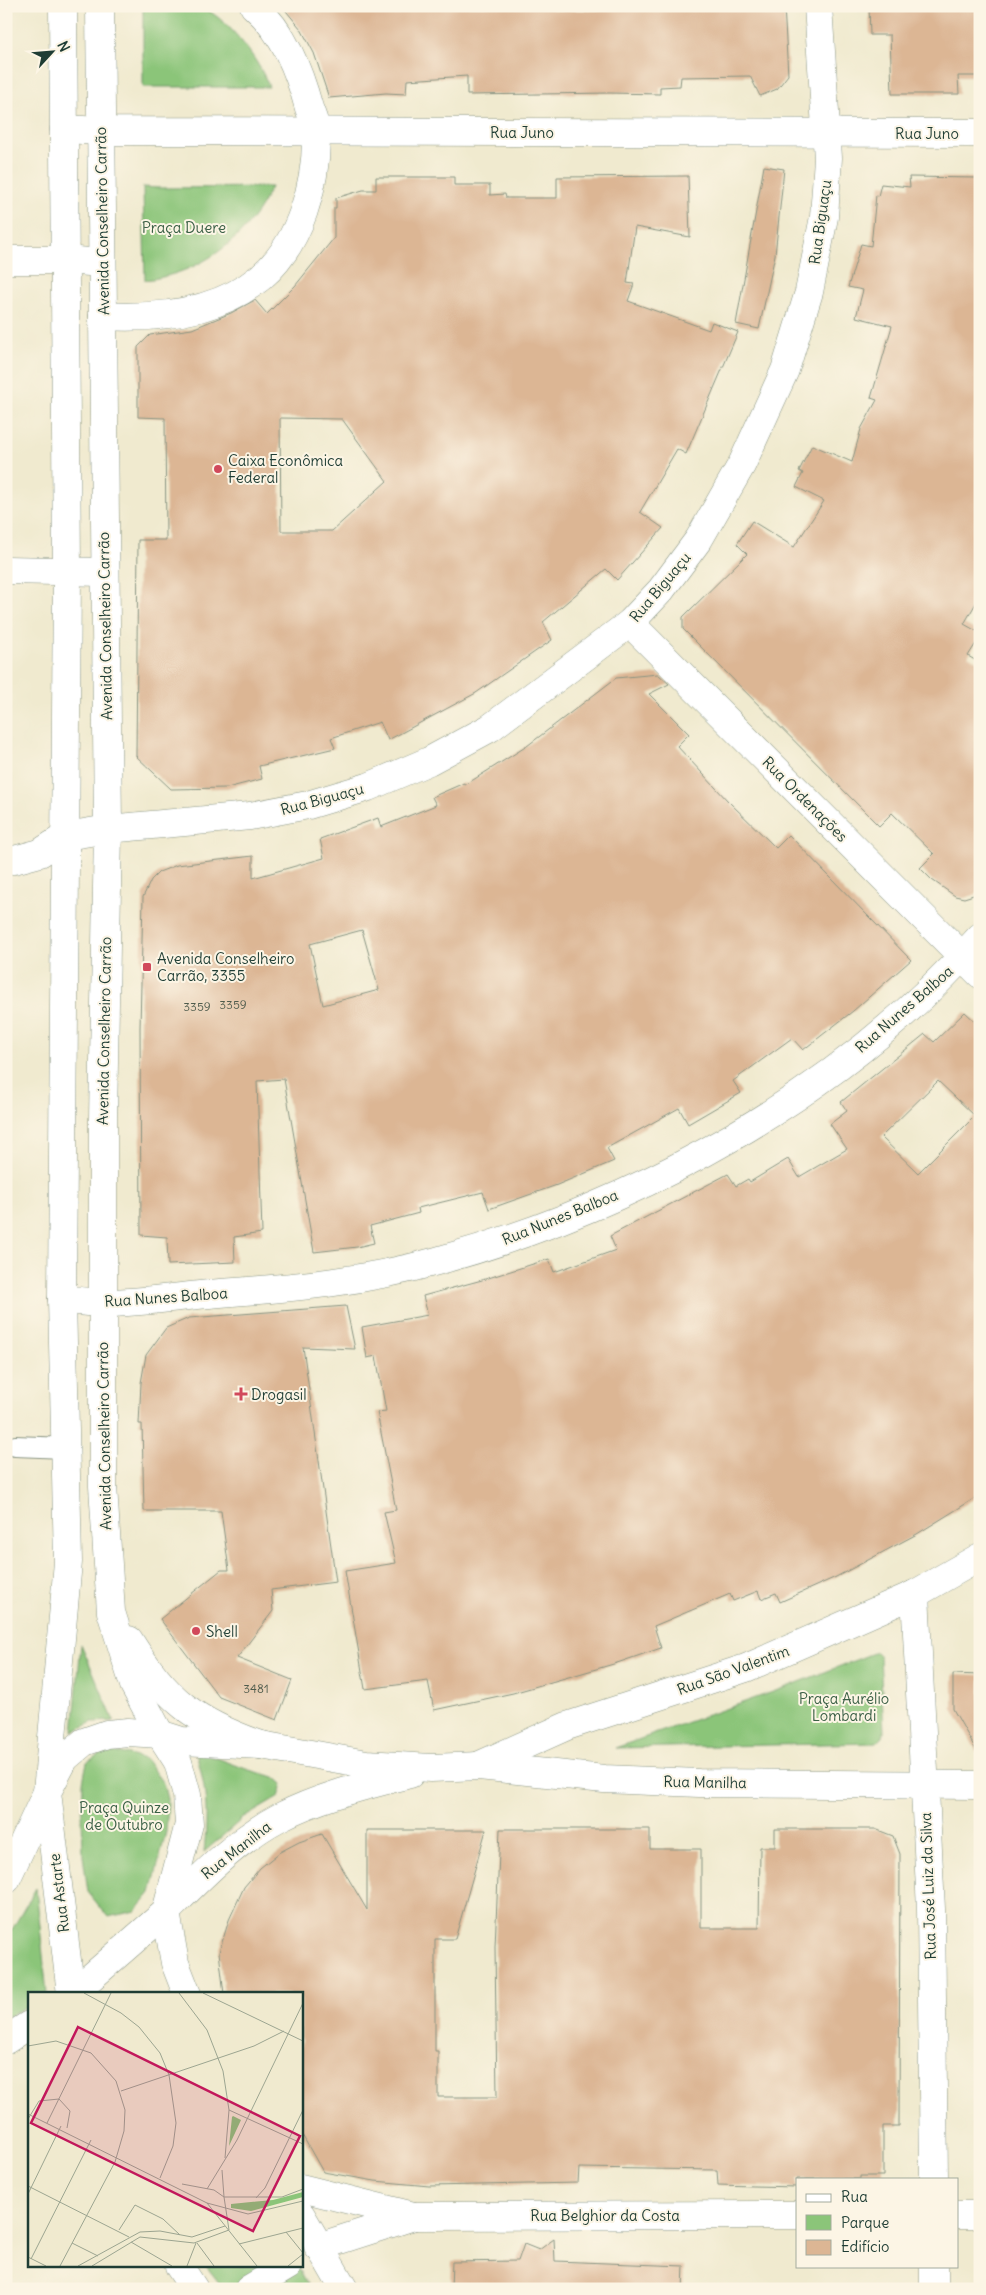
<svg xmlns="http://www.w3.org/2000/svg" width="986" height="2295" font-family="Delius,sans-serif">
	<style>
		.green { fill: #8bc579; stroke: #558156 }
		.building { fill: #dcb694; fill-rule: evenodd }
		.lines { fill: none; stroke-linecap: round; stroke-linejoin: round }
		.service-casing { stroke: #889482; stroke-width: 22 }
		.minor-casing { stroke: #889482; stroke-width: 29 }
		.secondary-casing { stroke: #889482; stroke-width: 29 }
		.service { stroke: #fff; stroke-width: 20 }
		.minor { stroke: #fff; stroke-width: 28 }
		.secondary { stroke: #fff; stroke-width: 28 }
		.poi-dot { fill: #d1495b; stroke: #fcf5e5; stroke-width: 2 }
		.labels { text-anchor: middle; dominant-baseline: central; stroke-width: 4; stroke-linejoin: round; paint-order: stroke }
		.number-label { font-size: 12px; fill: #4e5b4c }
		.street-label { font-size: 15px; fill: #1f3d34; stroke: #fcf5e5 }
		.park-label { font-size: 15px; fill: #3a5f45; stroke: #fcf5e5 }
		.poi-label { font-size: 15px; fill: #1f3d34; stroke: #fcf5e5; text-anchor: start }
		.inset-road { fill: none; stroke: #9ca591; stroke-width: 1 }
		.view { fill: #c2185b; fill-opacity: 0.15; stroke: #c2185b; stroke-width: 2.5 }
		.inset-edge { fill: none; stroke: #1f3d34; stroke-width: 2.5 }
	</style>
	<rect width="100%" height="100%" fill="#fcf5e5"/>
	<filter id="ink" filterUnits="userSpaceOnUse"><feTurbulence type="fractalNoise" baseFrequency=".02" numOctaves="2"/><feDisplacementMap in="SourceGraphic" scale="10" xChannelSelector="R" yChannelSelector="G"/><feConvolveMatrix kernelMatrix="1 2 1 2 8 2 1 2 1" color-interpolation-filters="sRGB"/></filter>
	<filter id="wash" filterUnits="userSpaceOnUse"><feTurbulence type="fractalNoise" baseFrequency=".0096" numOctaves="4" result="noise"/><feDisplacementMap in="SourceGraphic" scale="20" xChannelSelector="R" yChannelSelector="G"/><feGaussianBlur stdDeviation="1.12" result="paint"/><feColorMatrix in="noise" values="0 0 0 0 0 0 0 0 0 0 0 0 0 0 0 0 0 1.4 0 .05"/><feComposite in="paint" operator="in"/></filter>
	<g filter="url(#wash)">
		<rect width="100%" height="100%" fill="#f0eacf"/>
		<g class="green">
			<path d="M 143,6 C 158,6 182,3 197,6 C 225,13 260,61 269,87 L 143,87 Z"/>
			<path d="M 143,187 L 160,188 L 271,187 C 249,238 200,274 145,280 Z"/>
			<path d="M 81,1644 L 114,1721 L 92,1722 L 73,1732 Z"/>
			<path d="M 876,1652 L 880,1656 L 884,1732 L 883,1737 L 877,1743 L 615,1748 L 784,1688 Z"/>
			<path d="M 195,1750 L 249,1770 L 275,1777 L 283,1784 L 279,1797 L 242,1819 L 204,1852 C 208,1811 207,1789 195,1750 Z"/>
			<path d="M 106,1751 L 121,1753 L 145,1759 L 163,1783 L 168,1803 L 166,1832 L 151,1893 L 136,1911 L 108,1917 L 88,1892 L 83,1856 L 82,1815 L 83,1782 L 87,1762 Z"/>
			<path d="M 36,1888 L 47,1994 L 29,1994 L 29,2005 L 6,2018 L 6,1940 Z"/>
			<path d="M 206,2266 L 297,2266 L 311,2289 L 224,2289 Z"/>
		</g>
		<g id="blocks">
			<g class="building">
				<path d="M 282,6 L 554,6 L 554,10 L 611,10 L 611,6 L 784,6 L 788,75 L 777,89 L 760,96 L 750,76 L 681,77 L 680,86 L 660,87 L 660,94 L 610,93 L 467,95 L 467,76 L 407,80 L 406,94 L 386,93 L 329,98 L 314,53 L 301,29 Z"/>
				<path d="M 869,6 L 980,6 L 980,76 L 958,76 L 959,94 L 892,94 L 890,35 L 870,35 Z"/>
				<path d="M 764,166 L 784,169 L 775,255 L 759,329 L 736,324 Z"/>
				<path d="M 688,176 L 690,237 L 635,227 L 627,283 L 634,284 L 628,301 L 709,330 L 712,322 L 738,332 L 686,454 L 677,449 L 640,512 L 663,528 L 617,580 L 606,569 L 543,622 L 552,640 L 476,693 L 388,740 L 380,722 L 331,738 L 335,748 L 259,766 L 262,779 L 227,788 L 171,789 L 136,756 L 138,540 L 166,540 L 165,418 L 138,417 L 138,347 L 150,335 L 192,329 L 231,313 L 255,300 L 267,314 L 295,286 L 334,238 L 334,208 L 336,208 L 336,198 L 363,190 L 376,190 L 376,177 L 454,177 L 454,185 L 490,185 L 490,195 L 505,194 L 506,198 L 557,198 L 557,177 ZM 280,418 L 342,419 L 387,481 L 332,531 L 281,531 Z"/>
				<path d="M 909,177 L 978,178 L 978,192 L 980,192 L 980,596 L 964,624 L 980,633 L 980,637 L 968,656 L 980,663 L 980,893 L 964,898 L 955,896 L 932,880 L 920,868 L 934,854 L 892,813 L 879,826 L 683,629 L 683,617 L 747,554 L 737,544 L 752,521 L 794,547 L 824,501 L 796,487 L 803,473 L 799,471 L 812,445 L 852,462 L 861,429 L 877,400 L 871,398 L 892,326 L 856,317 L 863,290 L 848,287 L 861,244 L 871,246 L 876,195 L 878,196 L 881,184 L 910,187 Z"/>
				<path d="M 658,674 L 669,684 L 649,694 L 689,734 L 677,746 L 728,801 L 776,848 L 789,835 L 911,960 L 853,1011 L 803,1050 L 792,1038 L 733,1081 L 741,1093 L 688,1124 L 679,1108 L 607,1148 L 614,1161 L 557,1185 L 489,1209 L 483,1192 L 418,1208 L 419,1213 L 370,1226 L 374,1243 L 357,1247 L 314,1252 L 284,1079 L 257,1081 L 262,1233 L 234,1237 L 235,1262 L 168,1265 L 167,1237 L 141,1235 L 140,1028 L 143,897 L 151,880 L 159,872 L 177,865 L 253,856 L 253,878 L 324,858 L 320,839 L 378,818 L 381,827 L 436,805 L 432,797 L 464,783 L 465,785 L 527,746 L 616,678 ZM 362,930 L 379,990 L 323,1005 L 310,944 Z"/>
				<path d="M 965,1012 L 980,1026 L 980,1495 L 917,1534 L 836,1577 L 780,1602 L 776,1593 L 761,1599 L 758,1591 L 733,1601 L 730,1594 L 654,1626 L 661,1648 L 617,1663 L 513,1693 L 434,1710 L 428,1681 L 365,1689 L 345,1571 L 396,1563 L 384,1512 L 396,1510 L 377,1412 L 386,1411 L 376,1356 L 367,1358 L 362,1327 L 428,1315 L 423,1296 L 482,1280 L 549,1259 L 554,1272 L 616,1250 L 610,1236 L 728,1174 L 736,1186 L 748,1179 L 750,1182 L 788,1159 L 799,1177 L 847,1149 L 830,1124 L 847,1111 L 841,1102 L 925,1034 L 934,1042 ZM 938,1081 L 975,1116 L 918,1173 L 881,1137 Z"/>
				<path d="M 346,1306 L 355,1349 L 303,1347 L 336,1582 L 271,1590 L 273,1611 L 237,1658 L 292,1680 L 277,1720 L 219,1697 L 160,1619 L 221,1570 L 229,1570 L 221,1511 L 144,1511 L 142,1424 L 139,1424 L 141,1383 L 146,1355 L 166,1328 L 189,1318 Z"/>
				<path d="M 953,1674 L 980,1675 L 980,1757 L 953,1709 Z"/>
				<path d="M 500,1829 L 650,1829 L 650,1849 L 701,1849 L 701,1928 L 759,1928 L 760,1847 L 775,1847 L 775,1829 L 875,1829 L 893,1836 L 900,1854 L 899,2126 L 883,2126 L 883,2176 L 860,2176 L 860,2179 L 797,2179 L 797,2187 L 753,2186 L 718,2185 L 717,2170 L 579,2168 L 578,2183 L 429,2186 L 375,2181 L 323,2172 L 301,2133 L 301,1994 L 224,1994 L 219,1952 L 229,1920 L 244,1887 L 260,1868 L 280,1852 L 299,1842 L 322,1834 L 367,1910 L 367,1830 L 486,1830 L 455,1939 L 435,1939 L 435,2051 L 438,2051 L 438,2097 L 497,2097 L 495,1947 Z"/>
				<path d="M 554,2239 L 555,2261 L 684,2266 L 683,2289 L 451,2289 L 452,2262 L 518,2261 L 524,2244 L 539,2250 Z"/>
			</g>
		</g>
	</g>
	<g filter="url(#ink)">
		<use href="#blocks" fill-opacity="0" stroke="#889482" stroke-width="1"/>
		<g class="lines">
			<g class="service-casing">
				<path id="service" d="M 15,1446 L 65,1448"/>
			</g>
			<g class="minor-casing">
				<g id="minor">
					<path d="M 64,129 L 101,131 L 980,133"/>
					<path d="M 6,260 L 65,260 L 102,263"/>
					<path d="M 103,316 C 156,319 218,313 261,277 C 300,244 317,184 316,133 C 316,125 312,116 309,108 C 299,71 284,32 254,6"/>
					<path d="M 6,570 L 104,572"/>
					<path d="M 630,623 L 980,974"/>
					<path d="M 6,859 L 14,860 L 40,853 L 66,836 L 108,829 L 250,816 L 308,805 L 368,787 L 429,761 L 490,728 L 630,623 L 661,590 L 699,539 L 742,464 L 785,370 L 809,292 L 824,217 L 828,158 L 818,6"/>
					<path d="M 62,1299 C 75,1300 89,1303 103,1303 C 141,1303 181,1296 220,1293 C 293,1288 367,1281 437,1261 C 638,1205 841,1095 980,937"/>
					<path d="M 915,1594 L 931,1909 L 934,2179"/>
					<path d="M 160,1734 L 182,1741 L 261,1745 L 366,1764 L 431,1768 L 479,1766 L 604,1779 L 699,1783 L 980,1785"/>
					<path d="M 480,1765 L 567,1726 L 746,1668 L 915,1594 L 980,1557"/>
					<path d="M 166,1912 C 200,1878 236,1840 280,1817 C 321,1796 365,1786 410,1774"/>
					<path d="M 301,2188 L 414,2216 L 797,2215"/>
					<path d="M 957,2215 L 980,2215"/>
					<path d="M 318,2247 L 414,2216"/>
					<path d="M 934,2289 L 934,2266"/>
				</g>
			</g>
			<g class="secondary-casing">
				<g id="secondary">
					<path d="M 129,1640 C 166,1700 195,1722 261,1745"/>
					<path d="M 6,1880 L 47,1792 L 68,1562 L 62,1299 L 67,572 L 63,6"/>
					<path d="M 166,1912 L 175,1963 L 187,1994"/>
					<path d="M 71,1994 L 47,1792 L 65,1758 L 84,1742 L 107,1734 L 128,1732 L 160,1734"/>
					<path d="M 72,1994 L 166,1912 L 189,1824 L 187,1795 L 178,1762 L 160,1734 L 134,1685 L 111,1612 L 103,1486 L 103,1120 L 108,829 L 100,6"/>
					<path d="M 6,2040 L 29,2025"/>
					<path d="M 301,2215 L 344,2289"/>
					<path d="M 179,2266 L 194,2289"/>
					<path d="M 249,2289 L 288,2266"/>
				</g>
			</g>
			<use href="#service" class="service"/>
			<use href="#minor" class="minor"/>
			<use href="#secondary" class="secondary"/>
		</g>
	</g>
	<g class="poi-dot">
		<circle cx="218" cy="469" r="5"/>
		<rect x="142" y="962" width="10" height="10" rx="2.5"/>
		<path d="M238.5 1386.5h5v5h5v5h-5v5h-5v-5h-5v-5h5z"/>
		<circle cx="196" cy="1631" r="5"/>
	</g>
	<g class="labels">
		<g class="number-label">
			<text x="233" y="1004">3359</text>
			<text x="197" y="1006">3359</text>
			<text x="256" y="1688">3481</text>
		</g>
		<g class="street-label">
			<text x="522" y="132">Rua Juno</text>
			<text x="927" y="133">Rua Juno</text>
			<text transform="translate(102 221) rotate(-91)">Avenida Conselheiro Carrão</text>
			<text transform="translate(820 222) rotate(-82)">Rua Biguaçu</text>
			<text transform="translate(660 587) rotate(-50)">Rua Biguaçu</text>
			<text transform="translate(105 626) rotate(-91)">Avenida Conselheiro Carrão</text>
			<text transform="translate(322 799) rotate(-15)">Rua Biguaçu</text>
			<text transform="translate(805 799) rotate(45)">Rua Ordenações</text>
			<text transform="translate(904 1009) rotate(-41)">Rua Nunes Balboa</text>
			<text transform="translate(104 1031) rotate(-89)">Avenida Conselheiro Carrão</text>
			<text transform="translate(560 1217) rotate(-22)">Rua Nunes Balboa</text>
			<text transform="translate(166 1297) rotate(-4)">Rua Nunes Balboa</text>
			<text transform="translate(104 1436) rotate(-91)">Avenida Conselheiro Carrão</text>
			<text transform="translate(733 1670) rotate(-20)">Rua São Valentim</text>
			<text transform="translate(705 1782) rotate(1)">Rua Manilha</text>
			<text transform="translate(236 1850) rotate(-38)">Rua Manilha</text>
			<text transform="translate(928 1886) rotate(-92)">Rua José Luiz da Silva</text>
			<text transform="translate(59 1893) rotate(-97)">Rua Astarte</text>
			<text x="605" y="2215">Rua Belghior da Costa</text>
		</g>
		<g class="park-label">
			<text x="184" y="227">Praça Duere</text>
			<text x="844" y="1698">Praça Aurélio<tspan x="844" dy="17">Lombardi</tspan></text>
			<text x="124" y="1807">Praça Quinze<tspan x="124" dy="17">de Outubro</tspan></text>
		</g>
		<g class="poi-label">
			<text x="228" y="460">Caixa Econômica<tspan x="228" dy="17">Federal</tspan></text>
			<text x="157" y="958">Avenida Conselheiro<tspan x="157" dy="17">Carrão, 3355</tspan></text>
			<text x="251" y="1394">Drogasil</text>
			<text x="206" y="1631">Shell</text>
		</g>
	</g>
	<g transform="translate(28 1992)">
		<rect width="275" height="275" fill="#f0eacf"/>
		<path d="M 205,124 L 213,128 L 201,154 L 204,125 ZM 275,200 L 275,205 L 223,219 L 203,216 L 203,212 L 245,208 Z" fill="#8bc579"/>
		<path class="inset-road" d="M 56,1 L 93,21 L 111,35 L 132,61 L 141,83 L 148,131 L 145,154 L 132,186M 151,1 L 179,38 L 195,79 L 201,118 L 197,166M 175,1 L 275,49M 0,54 L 28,49 L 63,61 L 88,89 L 97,118 L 96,139 L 87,170 L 32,274M 93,99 L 226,54 L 256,39M 201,118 L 275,152M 0,122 L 179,211 L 229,274M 0,127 L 11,109 L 31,107 L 42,119 L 39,136M 19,131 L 83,1M 194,178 L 196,205M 154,192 L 186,198 L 196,205 L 201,238M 0,194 L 101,245M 179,197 L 209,148 L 275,11M 0,202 L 33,134M 196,205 L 254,205 L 275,197M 228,206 L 237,196 L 275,118M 179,211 L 220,222 L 275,209M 91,238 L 107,213 L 135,227 L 152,243M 258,240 L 275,261M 103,250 L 144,274M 44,251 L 70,264M 169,251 L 186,274M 211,252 L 275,236M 0,265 L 18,274M 3,267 L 63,148M 50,274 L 112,240 L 132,239 L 164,245 L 197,234M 64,274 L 112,245 L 166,251 L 201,238M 159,274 L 168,251M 260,274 L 275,262"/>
		<path class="view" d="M 50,35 L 272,144 L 225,239 L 3,131 Z"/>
		<rect width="275" height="275" class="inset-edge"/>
	</g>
	<rect width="986" height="2295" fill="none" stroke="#fcf5e5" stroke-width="25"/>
	<rect x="796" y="2178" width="162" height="90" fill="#fcf5e5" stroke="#a4ab9e"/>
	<rect x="806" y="2194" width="25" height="8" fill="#ffffff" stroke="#a4ab9e"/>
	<text x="841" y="2202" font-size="15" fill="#1f3d34">Rua</text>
	<rect x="806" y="2215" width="25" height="15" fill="#8bc579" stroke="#a4ab9e"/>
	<text x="841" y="2228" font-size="15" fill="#1f3d34">Parque</text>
	<rect x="806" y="2240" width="25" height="15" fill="#dcb694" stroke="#a4ab9e"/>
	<text x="841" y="2252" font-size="15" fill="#1f3d34">Edifício</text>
	<g transform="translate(52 52) rotate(64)" stroke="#fcf5e5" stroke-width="4" paint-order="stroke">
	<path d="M0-4L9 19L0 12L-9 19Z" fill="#1f3d34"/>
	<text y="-8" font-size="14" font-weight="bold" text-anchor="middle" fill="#1f3d34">N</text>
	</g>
</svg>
